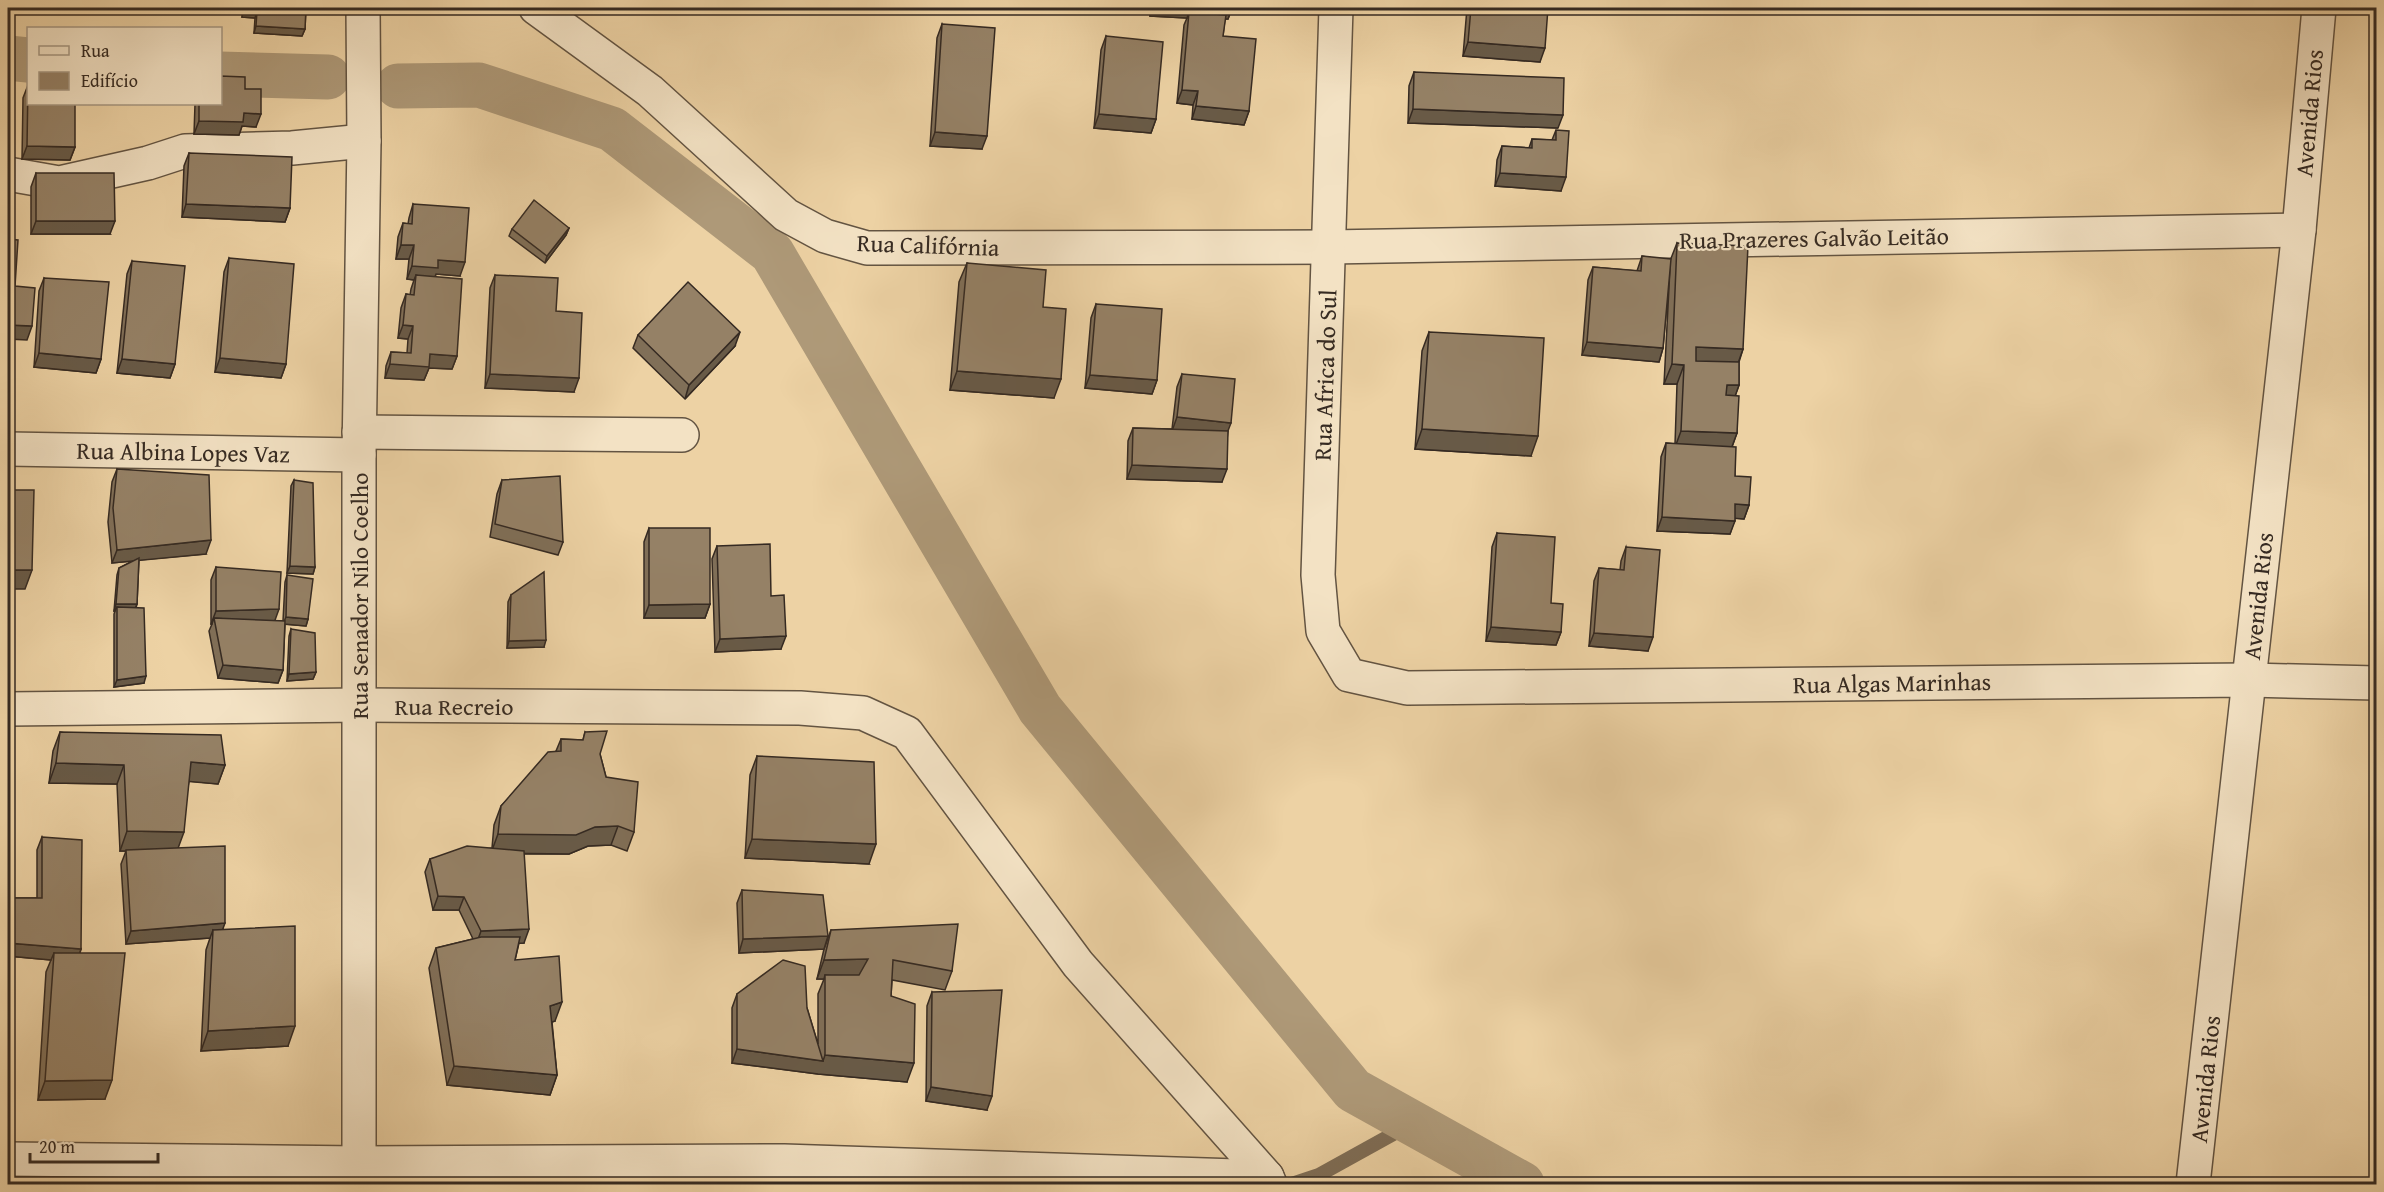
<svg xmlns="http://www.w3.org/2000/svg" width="2384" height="1192" font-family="'Gentium Book Plus',serif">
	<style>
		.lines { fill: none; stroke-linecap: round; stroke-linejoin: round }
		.stream { stroke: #7e6d56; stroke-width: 14 }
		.canal { stroke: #ae9978; stroke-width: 45 }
		.minor-casing { stroke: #635442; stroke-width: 36 }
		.minor { stroke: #f3e2c4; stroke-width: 33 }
		.wall { fill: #806f58; stroke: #352a22; stroke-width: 1.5 }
		.shaded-wall { fill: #685a47; stroke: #352a22; stroke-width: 1.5 }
		.building { fill: #958166; stroke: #352a22; stroke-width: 1.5 }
		.labels { text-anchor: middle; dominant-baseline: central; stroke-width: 4.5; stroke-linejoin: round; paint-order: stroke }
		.street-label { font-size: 24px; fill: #352a22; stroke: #f3e2c4 }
	</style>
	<rect width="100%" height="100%" fill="#edd2a4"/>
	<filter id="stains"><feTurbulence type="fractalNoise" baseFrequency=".00333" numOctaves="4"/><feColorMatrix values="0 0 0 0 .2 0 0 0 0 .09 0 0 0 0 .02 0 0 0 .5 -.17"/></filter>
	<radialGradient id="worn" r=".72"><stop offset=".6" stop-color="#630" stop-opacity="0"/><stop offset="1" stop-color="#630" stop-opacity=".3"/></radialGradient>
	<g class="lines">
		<path class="stream" d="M 1292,1184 L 1319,1175 L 1413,1123"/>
		<g class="canal">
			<path d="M 8,58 L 28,60"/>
			<path d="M 220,74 L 328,77"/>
			<path d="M 398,86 L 479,85 L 612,129 L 772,253 L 1040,709 L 1353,1090 L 1522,1184"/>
		</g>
		<g class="minor-casing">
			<g id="minor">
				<path d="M 536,8 L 650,91 L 786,215 L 825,236 L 867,248 L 1330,247 L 2299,230"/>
				<path d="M 1336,8 L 1318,575 L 1323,631 L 1349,675 L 1407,688 L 2249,680 L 2376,683"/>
				<path d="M 8,174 L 59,183 L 148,163 L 185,151 L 292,148 L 364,141"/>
				<path d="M 359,432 L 682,435"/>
				<path d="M 8,449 L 359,455"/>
				<path d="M 8,709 L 360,705 L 800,708 L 863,713 L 907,733 L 1078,964 L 1267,1177 L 1270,1184"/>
				<path d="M 8,1159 L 359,1163 L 784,1161 L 1267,1177"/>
				<path d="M 359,1184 L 359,455 L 364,141 L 363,8"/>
				<path d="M 2193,1184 L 2299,230 L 2319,8"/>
			</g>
		</g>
		<use href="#minor" class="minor"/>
	</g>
	<g class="wall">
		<path d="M 243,8 L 306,8 L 305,29 L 302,36 L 254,33 L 255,18 L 242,17 Z"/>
		<path d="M 1150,8 L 1232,8 L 1228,19 L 1225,19 L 1223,36 L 1249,111 L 1244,125 L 1192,119 L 1193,105 L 1177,103 L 1184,25 L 1187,18 L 1150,16 Z"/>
		<path d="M 1467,8 L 1548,8 L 1540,62 L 1463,56 Z"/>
		<path d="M 942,24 L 982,149 L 930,146 L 937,38 Z"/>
		<path d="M 1106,36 L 1156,119 L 1151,133 L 1094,128 L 1101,50 Z"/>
		<path d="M 1414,72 L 1558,128 L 1408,123 L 1409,86 Z"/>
		<path d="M 28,85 L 75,147 L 70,160 L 22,159 L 23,98 Z"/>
		<path d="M 245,89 L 256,127 L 242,126 L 239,135 L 194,134 L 195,104 L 220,104 Z"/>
		<path d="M 1556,130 L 1561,191 L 1495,186 L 1497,160 L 1502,146 L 1529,148 L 1532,139 L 1552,140 Z"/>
		<path d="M 189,153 L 290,208 L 285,222 L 182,217 L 184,166 Z"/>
		<path d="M 36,173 L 110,234 L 31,234 L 31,187 Z"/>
		<path d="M 413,204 L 460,276 L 436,274 L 435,277 L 457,356 L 452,369 L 429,368 L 424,380 L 385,378 L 386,366 L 391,352 L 407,353 L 408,339 L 398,338 L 401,308 L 406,294 L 410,295 L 411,289 L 414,280 L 407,279 L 409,259 L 396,259 L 398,237 L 403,223 L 408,224 L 409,218 Z"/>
		<path d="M 569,228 L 566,235 L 545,263 L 509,236 L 512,229 Z"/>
		<path d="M 1677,243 L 1743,349 L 1739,362 L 1739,385 L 1735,396 L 1737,433 L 1732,447 L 1735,476 L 1749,505 L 1744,519 L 1735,518 L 1730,534 L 1657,531 L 1661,457 L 1666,443 L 1675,444 L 1677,384 L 1664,384 L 1670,268 L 1663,348 L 1659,362 L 1582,355 L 1588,280 L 1593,267 L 1637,271 L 1642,256 L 1670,261 Z"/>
		<path d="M 229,258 L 286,364 L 281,378 L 215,372 L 224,272 Z"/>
		<path d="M 132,261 L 175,364 L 170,378 L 117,373 L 127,274 Z"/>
		<path d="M 967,263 L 1043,307 L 1054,398 L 950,390 L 959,282 Z"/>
		<path d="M 495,275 L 574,392 L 485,388 L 490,288 Z"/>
		<path d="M 44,278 L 101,359 L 96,373 L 34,367 L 39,291 Z"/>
		<path d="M 1096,304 L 1157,380 L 1152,394 L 1085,388 L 1091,318 Z"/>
		<path d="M 1429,332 L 1531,456 L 1415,449 L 1422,351 Z"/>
		<path d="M 638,335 L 735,346 L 685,399 L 633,348 Z"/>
		<path d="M 1182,374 L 1228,431 L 1222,482 L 1127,479 L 1128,441 L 1133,428 L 1172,429 L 1177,387 Z"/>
		<path d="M 117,469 L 206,554 L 139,560 L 137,604 L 136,608 L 144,683 L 114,687 L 114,614 L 115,611 L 114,611 L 117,575 L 119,568 L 133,561 L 112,563 L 108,522 L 112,482 Z"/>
		<path d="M 294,480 L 315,567 L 313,574 L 287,573 L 291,486 Z"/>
		<path d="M 502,480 L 563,542 L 558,555 L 490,537 L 497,494 Z"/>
		<path d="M 649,528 L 710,604 L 705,618 L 644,618 L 644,542 Z"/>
		<path d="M 1497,533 L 1551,603 L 1561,632 L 1556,645 L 1486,641 L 1492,547 Z"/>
		<path d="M 717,546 L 771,596 L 781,649 L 715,652 L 712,559 Z"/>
		<path d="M 1626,547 L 1648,651 L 1589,646 L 1594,581 L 1599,568 L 1620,570 L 1621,561 Z"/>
		<path d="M 216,567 L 275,621 L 283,621 L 285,582 L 287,575 L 308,619 L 306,626 L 285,624 L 283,670 L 278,683 L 218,678 L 209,631 L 212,624 L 211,624 L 211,580 Z"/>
		<path d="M 511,595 L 544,647 L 507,648 L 508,602 Z"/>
		<path d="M 291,629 L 316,672 L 313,679 L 287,681 L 289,636 Z"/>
		<path d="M 60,732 L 225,765 L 218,784 L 189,781 L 178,848 L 288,1046 L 201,1051 L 206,950 L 210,938 L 126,944 L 121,864 L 126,851 L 120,851 L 117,784 L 49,783 L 53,751 Z"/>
		<path d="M 585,732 L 600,754 L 606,777 L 634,832 L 627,851 L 611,845 L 588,846 L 569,854 L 524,854 L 524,943 L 519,943 L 515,960 L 555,1021 L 552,1022 L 557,1075 L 550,1095 L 447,1085 L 429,968 L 436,948 L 473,939 L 459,910 L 433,910 L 425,872 L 430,859 L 492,848 L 494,825 L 501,806 L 556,751 L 561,739 L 583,740 Z"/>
		<path d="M 757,756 L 869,864 L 745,858 L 750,775 Z"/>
		<path d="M 42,837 L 81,949 L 80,953 L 105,1099 L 38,1100 L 46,972 L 51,960 L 8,956 L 8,898 L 37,898 L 37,850 Z"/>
		<path d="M 742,890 L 828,936 L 824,949 L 739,953 L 737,903 Z"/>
		<path d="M 831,930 L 952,971 L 945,990 L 892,980 L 891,996 L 907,1082 L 818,1074 L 732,1063 L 732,1008 L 737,994 L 807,1008 L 818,1044 L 818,994 L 824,979 L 817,979 L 824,949 Z"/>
		<path d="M 932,992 L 987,1110 L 926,1101 L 927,1006 Z"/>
	</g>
	<g class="shaded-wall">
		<path d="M 125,8 L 175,8 L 173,11 Z"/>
		<path d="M 1153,8 L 1232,8 L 1228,19 L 1188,18 L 1189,12 L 1187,18 L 1150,16 Z"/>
		<path d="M 244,10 L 257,11 L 255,18 L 242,17 Z"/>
		<path d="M 256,26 L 305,29 L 302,36 L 254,33 Z"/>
		<path d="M 1468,42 L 1545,48 L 1540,62 L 1463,56 Z"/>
		<path d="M 1182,90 L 1198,91 L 1193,105 L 1177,103 Z"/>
		<path d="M 1196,106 L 1249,111 L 1244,125 L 1192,119 Z"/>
		<path d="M 1413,109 L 1563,115 L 1558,128 L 1408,123 Z"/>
		<path d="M 244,113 L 261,114 L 256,127 L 242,126 L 239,135 L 194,134 L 199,121 Z"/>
		<path d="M 1099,114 L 1156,119 L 1151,133 L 1094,128 Z"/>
		<path d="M 935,132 L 987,136 L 982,149 L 930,146 Z"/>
		<path d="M 27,146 L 75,147 L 70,160 L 22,159 Z"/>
		<path d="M 1500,173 L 1566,177 L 1561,191 L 1495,186 Z"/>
		<path d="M 186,204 L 290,208 L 285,222 L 182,217 Z"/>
		<path d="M 36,221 L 115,221 L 110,234 L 31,234 Z"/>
		<path d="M 569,228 L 566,235 L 545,263 L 547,256 Z"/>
		<path d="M 401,245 L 414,245 L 409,259 L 396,259 Z"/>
		<path d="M 438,260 L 465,262 L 460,276 L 436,274 L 433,282 L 416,275 L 414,280 L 407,279 L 412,266 Z"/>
		<path d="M 8,325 L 32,326 L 27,340 L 8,339 Z"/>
		<path d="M 403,325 L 413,326 L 408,339 L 398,338 Z"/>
		<path d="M 740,332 L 735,346 L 685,399 L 689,385 Z"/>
		<path d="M 1587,342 L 1663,348 L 1659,362 L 1582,355 Z"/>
		<path d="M 1696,347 L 1743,349 L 1736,369 L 1689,367 Z"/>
		<path d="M 39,353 L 101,359 L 96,373 L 34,367 Z"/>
		<path d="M 430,354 L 457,356 L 452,369 L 429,368 L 424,380 L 385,378 L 390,364 Z"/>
		<path d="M 220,358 L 286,364 L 281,378 L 215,372 Z"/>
		<path d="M 122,359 L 175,364 L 170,378 L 117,373 Z"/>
		<path d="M 1672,364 L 1684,365 L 1677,384 L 1664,384 Z"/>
		<path d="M 957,371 L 1061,379 L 1054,398 L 950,390 Z"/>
		<path d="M 490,374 L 579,378 L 574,392 L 485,388 Z"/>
		<path d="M 1090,375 L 1157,380 L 1152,394 L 1085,388 Z"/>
		<path d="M 1727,385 L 1739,385 L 1732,405 L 1720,404 Z"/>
		<path d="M 1177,417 L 1231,423 L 1226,436 L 1172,431 Z"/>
		<path d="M 1422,429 L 1538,436 L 1531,456 L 1415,449 Z"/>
		<path d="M 1681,431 L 1737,433 L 1730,452 L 1674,450 Z"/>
		<path d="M 1132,465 L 1227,469 L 1222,482 L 1127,479 Z"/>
		<path d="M 1735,504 L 1749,505 L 1744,519 L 1730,518 Z"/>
		<path d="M 1662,517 L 1735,521 L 1730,534 L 1657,531 Z"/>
		<path d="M 211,540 L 206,554 L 112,563 L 117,550 Z"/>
		<path d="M 290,566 L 315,567 L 313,574 L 287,573 Z"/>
		<path d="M 8,570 L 32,570 L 25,589 L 8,589 Z"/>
		<path d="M 116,604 L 137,604 L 134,611 L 117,607 L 115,611 L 114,611 Z"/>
		<path d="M 710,604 L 705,618 L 644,618 L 649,605 Z"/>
		<path d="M 279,609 L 274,623 L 214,618 L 212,624 L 211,624 L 216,611 Z"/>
		<path d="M 286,617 L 308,619 L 306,626 L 283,624 Z"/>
		<path d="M 1491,627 L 1561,632 L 1556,645 L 1486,641 Z"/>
		<path d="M 1594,633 L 1653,637 L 1648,651 L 1589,646 Z"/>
		<path d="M 786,636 L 781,649 L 715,652 L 720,639 Z"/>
		<path d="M 546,640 L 544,647 L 507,648 L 509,641 Z"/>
		<path d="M 223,665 L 283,670 L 278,683 L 218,678 Z"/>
		<path d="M 316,672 L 313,679 L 287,681 L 289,674 Z"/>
		<path d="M 146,676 L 144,683 L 114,687 L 117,680 Z"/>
		<path d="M 191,762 L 225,765 L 218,784 L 184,781 Z"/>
		<path d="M 56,763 L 124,765 L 117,784 L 49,783 Z"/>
		<path d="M 618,826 L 611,845 L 588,846 L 569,854 L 491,853 L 498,834 L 595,827 Z"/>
		<path d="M 127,831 L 184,832 L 177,851 L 120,851 Z"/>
		<path d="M 752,839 L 876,844 L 869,864 L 745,858 Z"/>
		<path d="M 438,896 L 464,897 L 459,910 L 433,910 Z"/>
		<path d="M 225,923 L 220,937 L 213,930 L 210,938 L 126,944 L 131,931 Z"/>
		<path d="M 529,929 L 524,943 L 476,945 L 481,931 Z"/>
		<path d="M 828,936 L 824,949 L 739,953 L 743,939 Z"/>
		<path d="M 8,943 L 81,949 L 76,963 L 54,953 L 51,960 L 8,956 Z"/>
		<path d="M 868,959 L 861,979 L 825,975 L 824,979 L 817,979 L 824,960 Z"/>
		<path d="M 562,1002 L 555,1021 L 543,1025 L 550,1006 Z"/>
		<path d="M 295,1026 L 288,1046 L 201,1051 L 208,1031 Z"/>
		<path d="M 737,1049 L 823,1061 L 825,1055 L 914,1063 L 907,1082 L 818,1074 L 732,1063 Z"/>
		<path d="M 454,1066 L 557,1075 L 550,1095 L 447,1085 Z"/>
		<path d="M 112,1080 L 105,1099 L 38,1100 L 45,1081 Z"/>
		<path d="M 931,1087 L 992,1096 L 987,1110 L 926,1101 Z"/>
	</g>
	<g class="building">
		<path d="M 245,8 L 306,8 L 305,29 L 256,26 L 257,11 L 244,10 Z"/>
		<path d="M 1471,8 L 1548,8 L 1545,48 L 1468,42 Z"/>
		<path d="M 1189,12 L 1226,15 L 1223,36 L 1256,39 L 1249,111 L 1196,106 L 1198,91 L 1182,90 Z"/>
		<path d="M 942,24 L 995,28 L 987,136 L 935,132 Z"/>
		<path d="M 1106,36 L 1163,42 L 1156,119 L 1099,114 Z"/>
		<path d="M 1414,72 L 1564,78 L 1563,115 L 1413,109 Z"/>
		<path d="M 220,76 L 245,77 L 245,89 L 261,89 L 261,114 L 244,113 L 243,122 L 199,121 L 199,104 L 220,104 Z"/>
		<path d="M 8,80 L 13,81 L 9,107 L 8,107 Z"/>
		<path d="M 28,85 L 28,104 L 75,104 L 75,147 L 27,146 Z"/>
		<path d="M 1556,130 L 1569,131 L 1566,177 L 1500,173 L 1502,146 L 1532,148 L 1532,139 L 1556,140 Z"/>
		<path d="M 189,153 L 292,157 L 290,208 L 186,204 Z"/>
		<path d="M 36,173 L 114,173 L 115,221 L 36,221 Z"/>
		<path d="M 534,200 L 569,228 L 547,256 L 512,229 Z"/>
		<path d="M 413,204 L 469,208 L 465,262 L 438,260 L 438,268 L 412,266 L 414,245 L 401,245 L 403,223 L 412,224 Z"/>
		<path d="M 8,239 L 18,240 L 15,286 L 35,288 L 32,326 L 8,325 Z"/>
		<path d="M 1677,243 L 1748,246 L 1743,349 L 1696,347 L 1696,361 L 1739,362 L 1739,385 L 1727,385 L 1726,395 L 1739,396 L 1737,433 L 1681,431 L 1684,365 L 1672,364 Z"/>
		<path d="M 1642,256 L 1671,259 L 1663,348 L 1587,342 L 1593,267 L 1641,271 Z"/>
		<path d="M 229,258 L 294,264 L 286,364 L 220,358 Z"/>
		<path d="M 132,261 L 185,266 L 175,364 L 122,359 Z"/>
		<path d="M 967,263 L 1046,270 L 1043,307 L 1066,309 L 1061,379 L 957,371 Z"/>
		<path d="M 416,275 L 462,279 L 457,356 L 430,354 L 429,367 L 390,364 L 391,352 L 411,353 L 413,326 L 403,325 L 406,294 L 414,295 Z"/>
		<path d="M 495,275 L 558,278 L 556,311 L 582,313 L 579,378 L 490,374 Z"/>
		<path d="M 44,278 L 109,282 L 101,359 L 39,353 Z"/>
		<path d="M 688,282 L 740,332 L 689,385 L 638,335 Z"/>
		<path d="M 1096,304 L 1162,309 L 1157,380 L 1090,375 Z"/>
		<path d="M 1429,332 L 1544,338 L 1538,436 L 1422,429 Z"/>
		<path d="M 1182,374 L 1235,379 L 1231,423 L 1177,417 Z"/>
		<path d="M 1133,428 L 1228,431 L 1227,469 L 1132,465 Z"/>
		<path d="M 1666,443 L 1736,447 L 1735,476 L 1751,477 L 1749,505 L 1735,504 L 1735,521 L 1662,517 Z"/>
		<path d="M 117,469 L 209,475 L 211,540 L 117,550 L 113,508 Z"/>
		<path d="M 560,476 L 563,542 L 495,524 L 502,480 Z"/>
		<path d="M 294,480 L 313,483 L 315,567 L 290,566 Z"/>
		<path d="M 8,490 L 34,490 L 32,570 L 8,570 Z"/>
		<path d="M 649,528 L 710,528 L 710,604 L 649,605 Z"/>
		<path d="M 1497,533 L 1555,537 L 1551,603 L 1563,604 L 1561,632 L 1491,627 Z"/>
		<path d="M 770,544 L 771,596 L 784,595 L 786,636 L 720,639 L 717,546 Z"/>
		<path d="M 1626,547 L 1660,550 L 1653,637 L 1594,633 L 1599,568 L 1624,570 Z"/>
		<path d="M 139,558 L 137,604 L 116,604 L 119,568 Z"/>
		<path d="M 216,567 L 281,572 L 279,609 L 216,611 Z"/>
		<path d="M 544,572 L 546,640 L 509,641 L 511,595 Z"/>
		<path d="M 287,575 L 313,579 L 308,619 L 286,617 Z"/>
		<path d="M 117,607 L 144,608 L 146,676 L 117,680 Z"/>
		<path d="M 214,618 L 285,621 L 283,670 L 223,665 Z"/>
		<path d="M 291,629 L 315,633 L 316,672 L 289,674 Z"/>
		<path d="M 607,731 L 600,754 L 606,777 L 638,782 L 634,832 L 618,826 L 595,827 L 576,835 L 498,834 L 501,806 L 548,752 L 561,751 L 561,739 L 583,740 L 585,732 Z"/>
		<path d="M 60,732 L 221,735 L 225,765 L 191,762 L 184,832 L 127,831 L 124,765 L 56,763 Z"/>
		<path d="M 757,756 L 874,762 L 876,844 L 752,839 Z"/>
		<path d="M 42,837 L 82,840 L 81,949 L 8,943 L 8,898 L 42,898 Z"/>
		<path d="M 225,846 L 225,923 L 131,931 L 126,850 Z"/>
		<path d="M 467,846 L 524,851 L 529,929 L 481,931 L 464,897 L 438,896 L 430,859 Z"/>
		<path d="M 742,890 L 823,895 L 828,936 L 743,939 Z"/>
		<path d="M 958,924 L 952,971 L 893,960 L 891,996 L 915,1004 L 914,1063 L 825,1055 L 825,975 L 859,975 L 868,959 L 824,960 L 831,930 Z"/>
		<path d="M 295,926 L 295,1026 L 208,1031 L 213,930 Z"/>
		<path d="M 481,937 L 520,937 L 515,960 L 559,956 L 562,1002 L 550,1006 L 557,1075 L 454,1066 L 436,948 Z"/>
		<path d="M 54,953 L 125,953 L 112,1080 L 45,1081 Z"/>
		<path d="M 783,960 L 805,966 L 807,1008 L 823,1061 L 737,1049 L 737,994 Z"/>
		<path d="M 1002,990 L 992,1096 L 931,1087 L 932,992 Z"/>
	</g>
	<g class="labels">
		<g class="street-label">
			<text transform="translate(2309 113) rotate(-85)">Avenida Rios</text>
			<text transform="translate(1814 238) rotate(-1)">Rua Prazeres Galvão Leitão</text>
			<text transform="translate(928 245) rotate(2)">Rua Califórnia</text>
			<text transform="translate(1325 375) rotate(-88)">Rua Africa do Sul</text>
			<text transform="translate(183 452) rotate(1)">Rua Albina Lopes Vaz</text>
			<text transform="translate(359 596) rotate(-90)">Rua Senador Nilo Coelho</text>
			<text transform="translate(2258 596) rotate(-84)">Avenida Rios</text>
			<text transform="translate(1892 683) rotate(-1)">Rua Algas Marinhas</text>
			<text x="454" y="706">Rua Recreio</text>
			<text transform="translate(2205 1079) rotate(-84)">Avenida Rios</text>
		</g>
	</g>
	<rect width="2384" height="1192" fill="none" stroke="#edd2a4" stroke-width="30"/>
	<rect x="9" y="9" width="2366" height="1174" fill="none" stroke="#352a22" stroke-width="3"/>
	<rect x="15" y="15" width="2354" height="1162" fill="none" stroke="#352a22" stroke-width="1.5"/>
	<rect x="27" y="27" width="195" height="78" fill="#f3e2c4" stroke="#a79883" stroke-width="1.5"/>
	<rect x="39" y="46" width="30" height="9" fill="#f3e2c4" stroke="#a79883" stroke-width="1.5"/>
	<text x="81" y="57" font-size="18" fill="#352a22">Rua</text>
	<rect x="39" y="72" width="30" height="18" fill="#958166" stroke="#a79883" stroke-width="1.5"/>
	<text x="81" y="87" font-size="18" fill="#352a22">Edifício</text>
	<path d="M30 1153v9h128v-9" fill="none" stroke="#352a22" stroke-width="3"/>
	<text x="39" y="1153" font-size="18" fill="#352a22" stroke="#f3e2c4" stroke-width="4.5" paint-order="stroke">20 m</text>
	<rect width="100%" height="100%" filter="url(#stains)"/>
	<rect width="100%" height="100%" fill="url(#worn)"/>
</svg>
